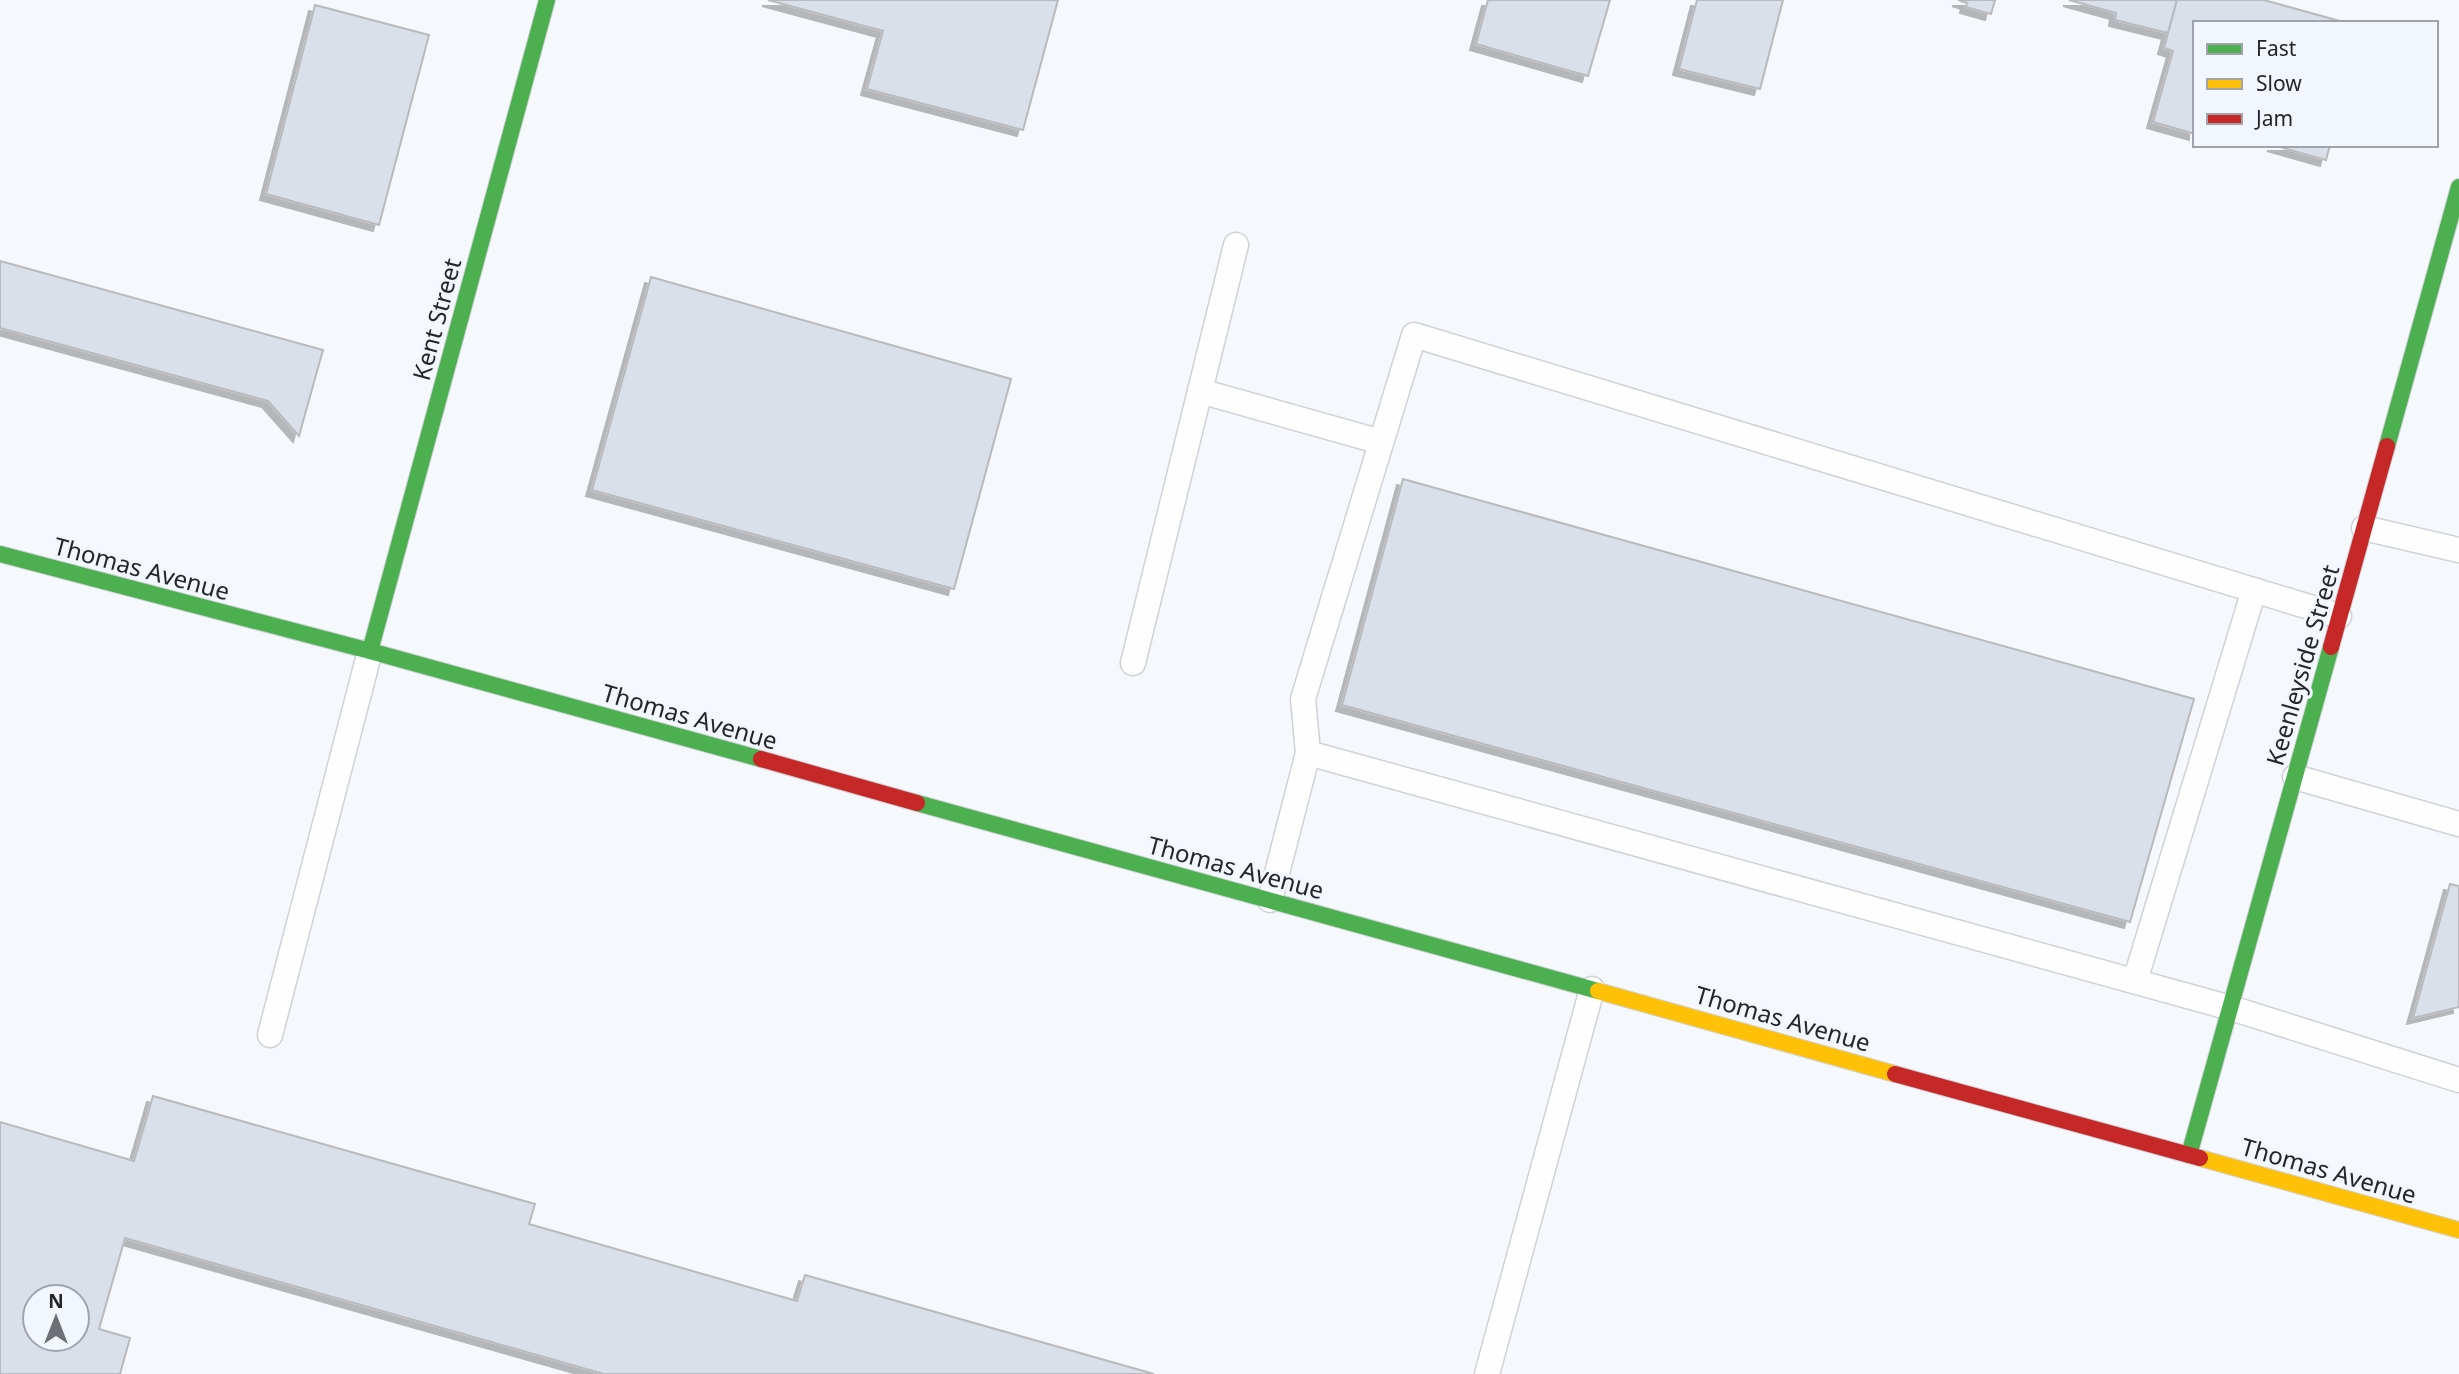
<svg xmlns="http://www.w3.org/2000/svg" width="2459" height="1374" font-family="'Noto Sans',sans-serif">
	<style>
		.building { fill: #d9e0ea; stroke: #b8babd; stroke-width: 2; fill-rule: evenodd; filter: url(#shadow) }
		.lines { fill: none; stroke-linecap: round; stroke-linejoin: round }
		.lane-casing { stroke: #d0d2d6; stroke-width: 27 }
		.fast-casing { stroke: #d0d2d6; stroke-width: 18 }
		.slow-casing { stroke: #d0d2d6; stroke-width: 18 }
		.jam-casing { stroke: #d0d2d6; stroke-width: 18 }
		.lane { stroke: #fefeff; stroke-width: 24 }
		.fast { stroke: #4caf50; stroke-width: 16 }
		.slow { stroke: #ffc107; stroke-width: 16 }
		.jam { stroke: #c62828; stroke-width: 16 }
		.labels { text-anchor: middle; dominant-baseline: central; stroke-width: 6; stroke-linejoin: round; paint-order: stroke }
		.street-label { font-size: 24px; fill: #24262a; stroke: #f2f7ff }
	</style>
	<defs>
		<filter id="shadow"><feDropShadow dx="-6" dy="6" stdDeviation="0" flood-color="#0004"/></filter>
	</defs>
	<rect width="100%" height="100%" fill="#f5f8fc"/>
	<g class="building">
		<path d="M 768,0 L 1058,0 L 1023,130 L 867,89 L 883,31 Z"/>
		<path d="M 1488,0 L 1610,0 L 1588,76 L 1476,44 Z"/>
		<path d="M 1697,0 L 1783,0 L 1760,89 L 1679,69 Z"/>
		<path d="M 1958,0 L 1995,0 L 1991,14 L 1966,7 L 1967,3 Z"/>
		<path d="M 2069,0 L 2177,0 L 2168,33 L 2115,20 L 2116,13 Z"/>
		<path d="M 2177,0 L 2264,0 L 2347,23 L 2195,23 L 2195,134 L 2153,122 L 2173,51 L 2164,48 Z"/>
		<path d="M 315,5 L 429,35 L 379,225 L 266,194 Z"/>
		<path d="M 2273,145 L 2330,145 L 2326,160 Z"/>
		<path d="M 0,261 L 323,350 L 299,436 L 268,401 L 0,328 Z"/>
		<path d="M 651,277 L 1011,379 L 954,589 L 592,490 Z"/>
		<path d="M 1403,479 L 2194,699 L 2130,922 L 1342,705 Z"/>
		<path d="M 2450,884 L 2459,886 L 2459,1007 L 2413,1018 Z"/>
		<path d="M 153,1096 L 535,1204 L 529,1224 L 797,1301 L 805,1275 L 1154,1374 L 604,1374 L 125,1238 L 99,1329 L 130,1338 L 120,1374 L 0,1374 L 0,1122 L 134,1161 ZM 35,1297 L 77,1297 L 77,1339 L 35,1339 Z"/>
	</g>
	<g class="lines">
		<g class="lane-casing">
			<g id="lane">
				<path d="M 1236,245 L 1200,391 L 1381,442"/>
				<path d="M 2364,528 L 2459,550"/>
				<path d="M 1133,663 L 1200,391"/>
				<path d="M 1308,753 L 2231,1008 L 2459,1080"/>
				<path d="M 2295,777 L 2459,824"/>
				<path d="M 1270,900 L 1308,753 L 1303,699 L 1414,335 L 2339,616"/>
				<path d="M 2135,981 L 2254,590"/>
				<path d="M 270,1035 L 370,651"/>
				<path d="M 1487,1374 L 1592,989"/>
			</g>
		</g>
		<g class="fast-casing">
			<g id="fast">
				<path d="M 2387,446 L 2459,187"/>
				<path d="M 0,554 L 370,651 L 761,759"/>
				<path d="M 370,651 L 547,0"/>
				<path d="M 917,803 L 1598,991"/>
				<path d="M 2189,1155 L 2331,647"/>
			</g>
		</g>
		<g class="slow-casing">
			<g id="slow">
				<path d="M 1598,991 L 1895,1074"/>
				<path d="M 2200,1158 L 2459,1230"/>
			</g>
		</g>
		<g class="jam-casing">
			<g id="jam">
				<path d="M 2331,647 L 2387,446"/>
				<path d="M 761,759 L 917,803"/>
				<path d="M 1895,1074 L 2200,1158"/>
			</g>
		</g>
		<use href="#lane" class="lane"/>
		<use href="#fast" class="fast"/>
		<use href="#slow" class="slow"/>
		<use href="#jam" class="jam"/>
	</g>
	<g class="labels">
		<g class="street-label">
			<text transform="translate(436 319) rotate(-75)">Kent Street</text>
			<text transform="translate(142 568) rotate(15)">Thomas Avenue</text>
			<text transform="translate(2302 665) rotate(-74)">Keenleyside Street</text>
			<text transform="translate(690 716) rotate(16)">Thomas Avenue</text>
			<text transform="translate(1236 867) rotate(15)">Thomas Avenue</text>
			<text transform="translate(1783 1018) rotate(16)">Thomas Avenue</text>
			<text transform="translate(2329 1170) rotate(16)">Thomas Avenue</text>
		</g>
	</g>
	<rect x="2193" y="21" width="245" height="126" fill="#f2f7ff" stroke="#a0a3aa" stroke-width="2"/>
	<rect x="2207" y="44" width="35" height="10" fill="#4caf50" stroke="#a0a3aa" stroke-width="2"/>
	<text x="2256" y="56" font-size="21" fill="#24262a">Fast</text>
	<rect x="2207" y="79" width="35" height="10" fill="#ffc107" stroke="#a0a3aa" stroke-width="2"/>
	<text x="2256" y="91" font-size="21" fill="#24262a">Slow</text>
	<rect x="2207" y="114" width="35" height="10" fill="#c62828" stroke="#a0a3aa" stroke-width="2"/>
	<text x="2256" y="126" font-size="21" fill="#24262a">Jam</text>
	<g transform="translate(56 1318)"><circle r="33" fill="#f2f7ff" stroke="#a0a3aa" stroke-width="2"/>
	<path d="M0-5L12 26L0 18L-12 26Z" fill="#6d7074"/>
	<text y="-10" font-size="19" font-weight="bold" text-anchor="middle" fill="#24262a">N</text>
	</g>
</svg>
